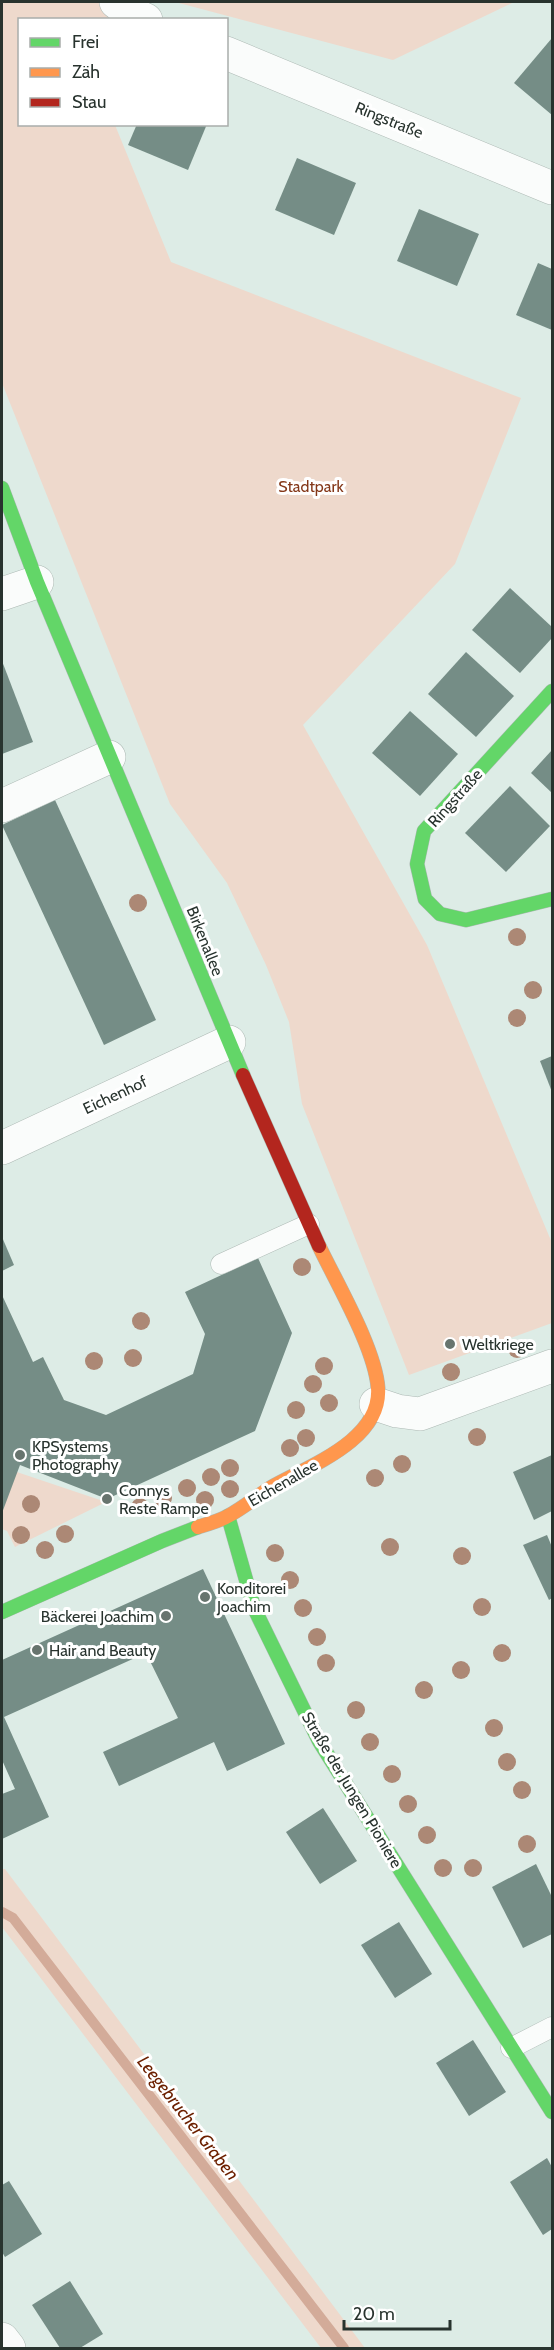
<svg xmlns="http://www.w3.org/2000/svg" width="554" height="2350" font-family="Cabin,sans-serif">
	<style>
		.green { fill: #eed9cc }
		.lines { fill: none; stroke-linecap: round; stroke-linejoin: round }
		.stream { stroke: #d3ab99; stroke-width: 10 }
		.building { fill: #758d86 }
		.lane-casing { stroke: #adb9b4; stroke-width: 21 }
		.street-casing { stroke: #adb9b4; stroke-width: 34 }
		.fast-casing { stroke: #adb9b4; stroke-width: 15 }
		.slow-casing { stroke: #adb9b4; stroke-width: 15 }
		.jam-casing { stroke: #adb9b4; stroke-width: 15 }
		.lane { stroke: #fafcfb; stroke-width: 20 }
		.street { stroke: #fafcfb; stroke-width: 33 }
		.fast { stroke: #63d668; stroke-width: 14 }
		.slow { stroke: #ff974d; stroke-width: 14 }
		.jam { stroke: #b3261e; stroke-width: 14 }
		.tree { fill: #ac8875 }
		.poi-dot { fill: #67746e; stroke: #fff; stroke-width: 2 }
		.labels { text-anchor: middle; dominant-baseline: central; stroke-width: 6; stroke-linejoin: round; paint-order: stroke }
		.street-label { font-size: 16px; fill: #28332e; stroke: #fff }
		.park-label { font-size: 16px; fill: #843718; stroke: #fff }
		.poi-label { font-size: 16px; fill: #28332e; stroke: #fff; text-anchor: start }
		.water-label { font-size: 18px; font-style: italic; fill: #6c2000; stroke: #fff }
	</style>
	<rect width="100%" height="100%" fill="#ddece6"/>
	<g class="green">
		<path d="M 2,2 L 111,2 L 108,19 L 20,20 L 20,124 L 115,125 L 171,262 L 521,398 L 455,564 L 303,725 L 427,945 L 552,1243 L 552,1323 L 409,1375 L 302,1104 L 289,1022 L 266,965 L 227,883 L 170,804 L 2,383 Z"/>
		<path d="M 175,2 L 514,2 L 393,60 Z"/>
		<path d="M 2,1467 L 106,1502 L 15,1547 L 7,1531 L 2,1529 Z"/>
		<path d="M 2,1869 L 5,1869 L 365,2348 L 321,2348 L 2,1927 Z"/>
	</g>
	<g class="lines">
		<path class="stream" d="M 2,1912 L 13,1918 L 344,2348"/>
	</g>
	<g class="building">
		<path d="M 552,38 L 552,115 L 514,83 Z"/>
		<path d="M 137,124 L 207,124 L 188,170 L 128,145 Z"/>
		<path d="M 297,158 L 356,183 L 334,235 L 275,210 Z"/>
		<path d="M 419,209 L 479,234 L 457,286 L 397,261 Z"/>
		<path d="M 538,263 L 552,269 L 552,330 L 516,315 Z"/>
		<path d="M 510,588 L 552,627 L 552,638 L 520,673 L 472,630 Z"/>
		<path d="M 466,652 L 514,696 L 476,737 L 428,694 Z"/>
		<path d="M 2,661 L 33,742 L 2,754 Z"/>
		<path d="M 410,711 L 458,754 L 420,796 L 372,753 Z"/>
		<path d="M 552,750 L 552,793 L 531,773 Z"/>
		<path d="M 510,786 L 550,826 L 506,872 L 465,833 Z"/>
		<path d="M 55,800 L 156,1020 L 104,1045 L 2,825 Z"/>
		<path d="M 552,1056 L 552,1092 L 540,1061 Z"/>
		<path d="M 2,1237 L 14,1265 L 2,1271 Z"/>
		<path d="M 258,1258 L 292,1333 L 255,1431 L 107,1499 L 20,1465 L 2,1513 L 2,1295 L 33,1362 L 43,1357 L 64,1400 L 106,1415 L 193,1374 L 205,1334 L 185,1292 Z"/>
		<path d="M 552,1455 L 552,1511 L 534,1520 L 513,1472 Z"/>
		<path d="M 547,1535 L 552,1547 L 552,1598 L 549,1600 L 523,1545 Z"/>
		<path d="M 203,1569 L 285,1744 L 227,1771 L 214,1742 L 119,1786 L 103,1752 L 178,1718 L 146,1653 L 4,1717 L 49,1817 L 2,1839 L 2,1794 L 15,1789 L 2,1760 L 2,1660 Z"/>
		<path d="M 323,1808 L 357,1861 L 320,1884 L 286,1832 Z"/>
		<path d="M 536,1864 L 552,1897 L 552,1934 L 523,1948 L 492,1887 Z"/>
		<path d="M 399,1922 L 432,1974 L 395,1998 L 361,1945 Z"/>
		<path d="M 473,2040 L 506,2092 L 469,2116 L 436,2063 Z"/>
		<path d="M 547,2158 L 552,2167 L 552,2229 L 543,2235 L 510,2182 Z"/>
		<path d="M 9,2181 L 42,2234 L 5,2257 L 2,2252 L 2,2185 Z"/>
		<path d="M 70,2281 L 103,2334 L 80,2348 L 60,2348 L 32,2305 Z"/>
	</g>
	<g class="lines">
		<g class="lane-casing">
			<g id="lane">
				<path d="M 221,1264 L 309,1224"/>
				<path d="M 511,2048 L 552,2027"/>
			</g>
		</g>
		<g class="street-casing">
			<g id="street">
				<path d="M 116,2 L 129,12 L 146,20"/>
				<path d="M 226,53 L 552,188"/>
				<path d="M 2,594 L 37,582"/>
				<path d="M 2,806 L 109,757"/>
				<path d="M 2,1148 L 229,1042"/>
				<path d="M 376,1404 L 397,1411 L 420,1414 L 552,1366"/>
				<path d="M 2,2339 L 9,2348"/>
			</g>
		</g>
		<g class="fast-casing">
			<g id="fast">
				<path d="M 2,488 L 37,582 L 243,1075"/>
				<path d="M 552,691 L 424,831 L 417,864 L 425,899 L 440,914 L 466,920 L 552,899"/>
				<path d="M 228,1516 L 254,1608 L 319,1741 L 552,2112"/>
				<path d="M 2,1612 L 162,1541 L 198,1527"/>
			</g>
		</g>
		<g class="slow-casing">
			<path id="slow" d="M 198,1527 C 208,1524 219,1521 228,1516 C 243,1508 256,1497 270,1488 C 306,1467 382,1441 378,1388 C 375,1348 337,1284 319,1246"/>
		</g>
		<g class="jam-casing">
			<path id="jam" d="M 243,1075 L 319,1246"/>
		</g>
		<use href="#lane" class="lane"/>
		<use href="#street" class="street"/>
		<use href="#fast" class="fast"/>
		<use href="#slow" class="slow"/>
		<use href="#jam" class="jam"/>
	</g>
	<g class="tree">
		<circle cx="138" cy="903" r="9"/>
		<circle cx="517" cy="937" r="9"/>
		<circle cx="533" cy="990" r="9"/>
		<circle cx="517" cy="1018" r="9"/>
		<circle cx="302" cy="1267" r="9"/>
		<circle cx="141" cy="1321" r="9"/>
		<circle cx="517" cy="1349" r="9"/>
		<circle cx="133" cy="1358" r="9"/>
		<circle cx="94" cy="1361" r="9"/>
		<circle cx="324" cy="1366" r="9"/>
		<circle cx="451" cy="1372" r="9"/>
		<circle cx="313" cy="1384" r="9"/>
		<circle cx="329" cy="1403" r="9"/>
		<circle cx="296" cy="1410" r="9"/>
		<circle cx="477" cy="1437" r="9"/>
		<circle cx="306" cy="1438" r="9"/>
		<circle cx="290" cy="1448" r="9"/>
		<circle cx="402" cy="1464" r="9"/>
		<circle cx="230" cy="1468" r="9"/>
		<circle cx="211" cy="1477" r="9"/>
		<circle cx="375" cy="1478" r="9"/>
		<circle cx="187" cy="1488" r="9"/>
		<circle cx="230" cy="1489" r="9"/>
		<circle cx="163" cy="1498" r="9"/>
		<circle cx="205" cy="1500" r="9"/>
		<circle cx="31" cy="1504" r="9"/>
		<circle cx="140" cy="1507" r="9"/>
		<circle cx="65" cy="1534" r="9"/>
		<circle cx="21" cy="1535" r="9"/>
		<circle cx="390" cy="1547" r="9"/>
		<circle cx="45" cy="1550" r="9"/>
		<circle cx="275" cy="1553" r="9"/>
		<circle cx="462" cy="1556" r="9"/>
		<circle cx="290" cy="1580" r="9"/>
		<circle cx="482" cy="1607" r="9"/>
		<circle cx="303" cy="1608" r="9"/>
		<circle cx="317" cy="1637" r="9"/>
		<circle cx="502" cy="1653" r="9"/>
		<circle cx="326" cy="1663" r="9"/>
		<circle cx="461" cy="1670" r="9"/>
		<circle cx="424" cy="1690" r="9"/>
		<circle cx="356" cy="1710" r="9"/>
		<circle cx="494" cy="1728" r="9"/>
		<circle cx="370" cy="1742" r="9"/>
		<circle cx="507" cy="1762" r="9"/>
		<circle cx="392" cy="1774" r="9"/>
		<circle cx="522" cy="1790" r="9"/>
		<circle cx="408" cy="1804" r="9"/>
		<circle cx="427" cy="1835" r="9"/>
		<circle cx="527" cy="1844" r="9"/>
		<circle cx="443" cy="1868" r="9"/>
		<circle cx="473" cy="1868" r="9"/>
	</g>
	<g class="poi-dot">
		<circle cx="450" cy="1344" r="6"/>
		<circle cx="20" cy="1455" r="6"/>
		<circle cx="107" cy="1499" r="6"/>
		<circle cx="205" cy="1597" r="6"/>
		<circle cx="166" cy="1616" r="6"/>
		<circle cx="37" cy="1650" r="6"/>
	</g>
	<g class="labels">
		<g class="street-label">
			<text transform="translate(389 120) rotate(22)">Ringstraße</text>
			<text transform="translate(455 798) rotate(-48)">Ringstraße</text>
			<text transform="translate(205 941) rotate(68)">Birkenallee</text>
			<text transform="translate(115 1095) rotate(-25)">Eichenhof</text>
			<text transform="translate(283 1483) rotate(-30)">Eichenallee</text>
			<text transform="translate(352 1790) rotate(59)">Straße der Jungen Pioniere</text>
		</g>
		<g class="park-label">
			<text x="311" y="486">Stadtpark</text>
		</g>
		<g class="poi-label">
			<text x="462" y="1344">Weltkriege</text>
			<text x="32" y="1446">KPSystems<tspan x="32" dy="18">Photography</tspan></text>
			<text x="119" y="1490">Connys<tspan x="119" dy="18">Reste Rampe</tspan></text>
			<text x="217" y="1588">Konditorei<tspan x="217" dy="18">Joachim</tspan></text>
			<text x="154" y="1616" text-anchor="end">Bäckerei Joachim</text>
			<text x="49" y="1650">Hair and Beauty</text>
		</g>
		<g class="water-label">
			<text transform="translate(188 2118) rotate(52)">Leegebrucher Graben</text>
		</g>
	</g>
	<rect width="554" height="2350" fill="none" stroke="#28332e" stroke-width="6"/>
	<rect x="18" y="18" width="210" height="108" fill="#ffffff" stroke="#a9adab" stroke-width="1.5"/>
	<rect x="30" y="38" width="30" height="9" fill="#63d668" stroke="#a9adab" stroke-width="1.5"/>
	<text x="72" y="48" font-size="18" fill="#28332e">Frei</text>
	<rect x="30" y="68" width="30" height="9" fill="#ff974d" stroke="#a9adab" stroke-width="1.5"/>
	<text x="72" y="78" font-size="18" fill="#28332e">Zäh</text>
	<rect x="30" y="98" width="30" height="9" fill="#b3261e" stroke="#a9adab" stroke-width="1.5"/>
	<text x="72" y="108" font-size="18" fill="#28332e">Stau</text>
	<path d="M344 2320v9h106v-9" fill="none" stroke="#28332e" stroke-width="3"/>
	<text x="353" y="2320" font-size="18" fill="#28332e" stroke="#ffffff" stroke-width="4.5" paint-order="stroke">20 m</text>
</svg>
